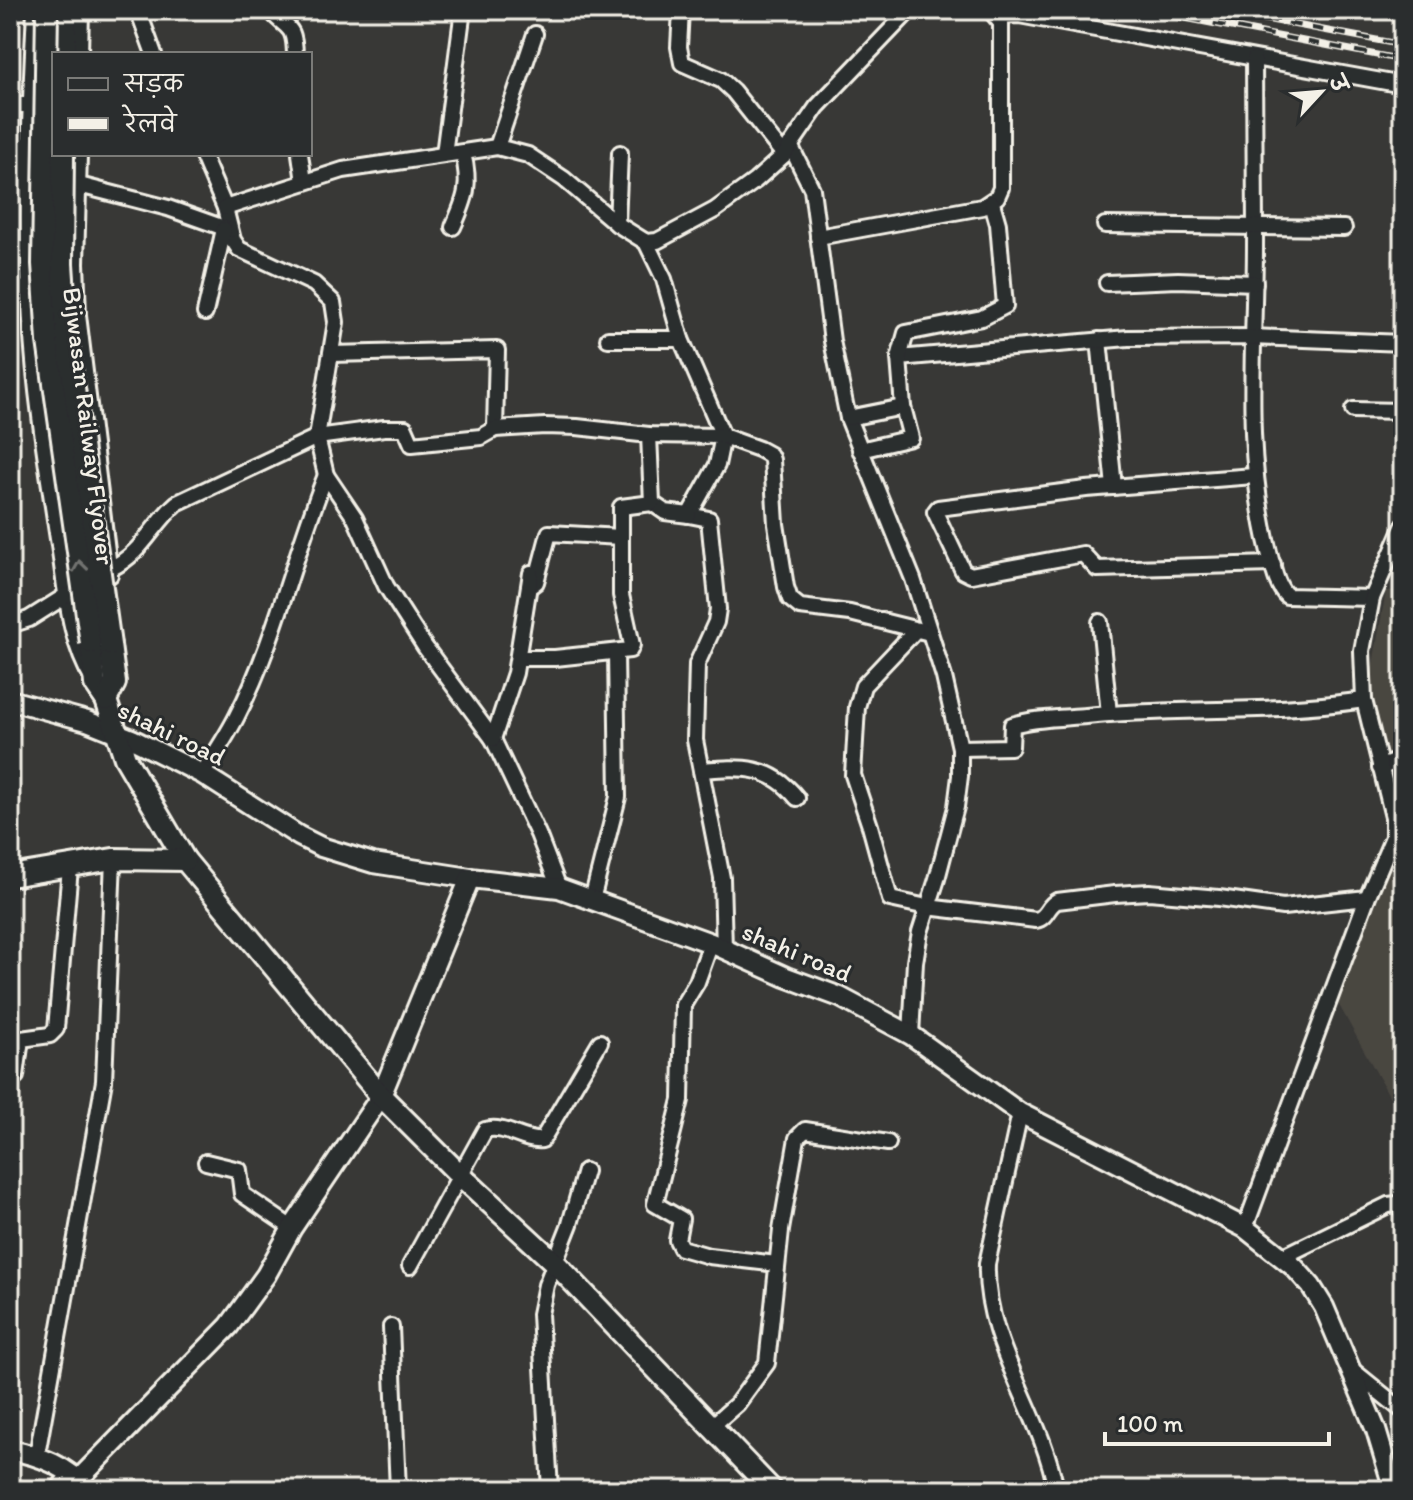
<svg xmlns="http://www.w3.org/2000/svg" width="1413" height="1500" font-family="Itim,'Playpen Sans Deva',sans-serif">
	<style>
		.built { fill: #494640 }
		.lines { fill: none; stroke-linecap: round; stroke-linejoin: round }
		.stream { stroke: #8f9c9f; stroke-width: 4 }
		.minor-casing { stroke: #f4f1e8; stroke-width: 20 }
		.tertiary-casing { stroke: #f4f1e8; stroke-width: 24 }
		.secondary-casing { stroke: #f4f1e8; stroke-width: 26 }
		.minor { stroke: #2a2d2e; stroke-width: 14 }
		.tertiary { stroke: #2a2d2e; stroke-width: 18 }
		.secondary { stroke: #2a2d2e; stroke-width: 20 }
		.rail-casing { stroke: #f4f1e8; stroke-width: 7 }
		.rail { stroke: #2a2d2e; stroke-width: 4; stroke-dasharray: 12; stroke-linecap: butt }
		.secondary-bridge-casing { stroke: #f4f1e8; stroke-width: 26; stroke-linecap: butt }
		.secondary-bridge { stroke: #2a2d2e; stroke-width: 20 }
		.oneway { stroke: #71726f }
		.labels { text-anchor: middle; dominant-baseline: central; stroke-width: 6; stroke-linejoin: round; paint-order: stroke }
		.street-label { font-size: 26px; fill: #f4f1e8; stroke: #2a2d2e }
	</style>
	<rect width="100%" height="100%" fill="#383836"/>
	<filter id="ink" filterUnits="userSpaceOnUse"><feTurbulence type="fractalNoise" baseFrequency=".0125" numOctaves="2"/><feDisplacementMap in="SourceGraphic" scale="16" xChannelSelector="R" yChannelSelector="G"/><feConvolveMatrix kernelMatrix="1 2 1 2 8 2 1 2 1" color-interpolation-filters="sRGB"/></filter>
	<g filter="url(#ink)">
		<g class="built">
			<path d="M 1403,590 L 1403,826 L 1385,771 L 1369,686 L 1386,591 Z"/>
			<path d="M 1403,835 L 1403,1121 L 1329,987 Z"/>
		</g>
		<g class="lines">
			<path class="stream" d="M 10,1480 L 22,1481 L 45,1490"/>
			<g class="minor-casing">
				<g id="minor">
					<path d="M 35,10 C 30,113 25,218 31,321 C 35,394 47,467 58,539 C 66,586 68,640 93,680"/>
					<path d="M 138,10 L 154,54"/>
					<path d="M 270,10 C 287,31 294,22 295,54"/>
					<path d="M 681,10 L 679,47 L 682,63 L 721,80 L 733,91 L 784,155"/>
					<path d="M 997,16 L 1019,15 L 1403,85"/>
					<path d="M 80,54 L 81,10"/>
					<path d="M 1254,59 C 1254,116 1255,173 1255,230 C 1256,338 1242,445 1269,552 C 1273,566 1276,586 1287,596 L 1372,598"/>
					<path d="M 10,105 L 38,105"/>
					<path d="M 790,145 L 812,189 L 832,341 L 848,418 L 913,579 L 944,677 L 960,748 L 960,776 L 956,807 L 937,879 L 920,932 L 915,962 L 911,1035"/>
					<path d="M 497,147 L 535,34"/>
					<path d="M 79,154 L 76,263 L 78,315 L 110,575"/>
					<path d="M 202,154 L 225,208 L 233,240 L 239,249 L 314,284 L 333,302 L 336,322 L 317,437 L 326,475 L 355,518 L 386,586 L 425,647 L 493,739 L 538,834 L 559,888"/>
					<path d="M 300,154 L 304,182"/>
					<path d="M 444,154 L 462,17"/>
					<path d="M 79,185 L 168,208 L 230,230"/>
					<path d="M 225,208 L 343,170 L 497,147 L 528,155 L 564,179 L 617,224 L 646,242 L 657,241 L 715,210 L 755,181 L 784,155 L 817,107 L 910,10"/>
					<path d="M 617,224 L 620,153"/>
					<path d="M 1105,225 L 1344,228"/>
					<path d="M 453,227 C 466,198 471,185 463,153"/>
					<path d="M 818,237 L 982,207 L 997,197 L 1001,188 L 1001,23 L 990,10"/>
					<path d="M 646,242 L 664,279 L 681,339 L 723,436 L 717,465 L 689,515 L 709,519 L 718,609 L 716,622 L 697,664 L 695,740 L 722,878 L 724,949"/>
					<path d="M 1107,283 L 1178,280 L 1255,283"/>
					<path d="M 10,289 L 36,288"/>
					<path d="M 205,313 L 224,229"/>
					<path d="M 608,339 L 681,339"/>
					<path d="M 1099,340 L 1114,487"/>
					<path d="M 331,354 L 497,350 L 495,429"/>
					<path d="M 899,358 L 1128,338 L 1252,337 L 1403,343"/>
					<path d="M 1353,410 L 1403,411"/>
					<path d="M 848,418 L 903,407 L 899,358 L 906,333 L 982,318 L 1005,306 L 998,224 L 992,203"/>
					<path d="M 649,435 L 652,503 L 665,512 L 689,515"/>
					<path d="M 860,450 L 911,438 L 903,407"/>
					<path d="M 1254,476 L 1086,489 L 938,508 L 935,512 L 963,571 L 971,575 L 1083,554 L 1097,569 L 1273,564"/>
					<path d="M 110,569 C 143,553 151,526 177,503 L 317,437 L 384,428 L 405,428 L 412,444 L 481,437 L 495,429 L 545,426 L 577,427 L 649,435 L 723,436 L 759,449 L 770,455 L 772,460 L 776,524 L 786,587 L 790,599 L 800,607 L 850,613 L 930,633"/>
					<path d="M 532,585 L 536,582 L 549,533 L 621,537"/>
					<path d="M 1100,622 L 1109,714"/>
					<path d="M 10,625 L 29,619 L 67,595"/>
					<path d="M 916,630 L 863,686 L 857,707 L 853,775 L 870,826 L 890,899 L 927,907 L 1036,920 C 1047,918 1047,906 1057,901 L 1115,894 L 1149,892 L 1219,898 L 1283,907 L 1367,898"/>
					<path d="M 518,658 L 555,658 L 630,650 L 632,645 L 621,595 L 621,507 L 652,503"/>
					<path d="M 493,739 L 515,673 L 531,573"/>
					<path d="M 960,748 L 1011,747 L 1012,725 C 1035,718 1062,718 1086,716 C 1179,707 1272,714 1364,700"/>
					<path d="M 1380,768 L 1403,758"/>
					<path d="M 701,770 C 740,767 770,764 797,798"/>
					<path d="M 202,774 C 214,755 227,736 237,716 C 276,640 294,554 326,475"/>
					<path d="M 592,900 L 618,797 L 616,652"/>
					<path d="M 711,943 L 697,982 L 683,1005 L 681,1100 L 655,1204 L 681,1219 L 677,1240 L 681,1248 L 709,1256 L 777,1264"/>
					<path d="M 10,1079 L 16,1076 L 21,1039 L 50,1035 L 56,1029 L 70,868"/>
					<path d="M 1020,1113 L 987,1264 C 984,1344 1042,1412 1056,1490"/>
					<path d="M 206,1162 L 239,1170 L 242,1194 L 292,1228"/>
					<path d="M 1245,1228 L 1367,898 L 1393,837 L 1393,817 L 1364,700 L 1362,651 L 1372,598 L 1403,527"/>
					<path d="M 1282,1257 L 1388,1205 L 1397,1204 L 1403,1211"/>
					<path d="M 410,1266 L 485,1130 C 505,1124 522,1142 542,1140 L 600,1042"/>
					<path d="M 391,1327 L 398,1490"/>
					<path d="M 1351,1369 L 1403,1411"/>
					<path d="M 712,1426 L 737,1404 L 767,1363 L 781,1230 L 797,1138 L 805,1130 L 888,1143"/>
					<path d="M 37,1455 L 104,1081 L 113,859"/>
					<path d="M 550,1490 L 540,1314 L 546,1285 L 570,1224 L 585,1171"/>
				</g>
			</g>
			<g class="tertiary-casing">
				<g id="tertiary">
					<path d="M 10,700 L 87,721 L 132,739 L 202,774 L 299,836 L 321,847 L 373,863 L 470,878 L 559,888 L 711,943 L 786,977 L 840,997 L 911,1035 L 1020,1113 L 1245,1228 L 1294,1267 L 1311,1286 L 1324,1307 L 1376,1430 L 1394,1490"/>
					<path d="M 10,1450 C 42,1456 66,1466 89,1490"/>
					<path d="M 60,1490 L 65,1483 L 79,1479 L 229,1326 L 266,1275 L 292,1228 L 381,1096 L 470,878"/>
				</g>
			</g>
			<g class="secondary-casing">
				<g id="secondary">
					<path d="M 65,54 L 66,10"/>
					<path d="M 91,643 L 95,684 L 106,700 L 125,758 L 185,860 L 381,1096 L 460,1175 L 555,1263 L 772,1490"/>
					<path d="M 106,700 L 115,683 L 110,645"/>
					<path d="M 10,876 L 113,859 L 185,860"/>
				</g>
			</g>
			<use href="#minor" class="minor"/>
			<use href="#tertiary" class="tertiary"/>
			<use href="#secondary" class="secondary"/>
			<g class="rail-casing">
				<g id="rail">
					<path d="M 1143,10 L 1403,60"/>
					<path d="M 1217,10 L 1403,45"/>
				</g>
			</g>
			<use href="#rail" class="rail"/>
			<g class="secondary-bridge-casing">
				<g id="secondary-bridge">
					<path d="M 47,10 L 43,264 L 48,341 L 91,643"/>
					<path d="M 63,154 L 62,264 L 67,338 L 110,645"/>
				</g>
			</g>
			<use href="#secondary-bridge" class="secondary-bridge"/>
		</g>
		<defs><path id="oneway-chevron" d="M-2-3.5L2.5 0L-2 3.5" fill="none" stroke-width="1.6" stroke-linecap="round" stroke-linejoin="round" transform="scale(2)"/></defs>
		<use class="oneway" href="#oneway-chevron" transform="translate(80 566) rotate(-98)"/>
	</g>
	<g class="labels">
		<g class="street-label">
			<text transform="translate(89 426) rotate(83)">Bijwasan Railway Flyover</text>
			<text transform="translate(172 733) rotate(26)">shahi road</text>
			<text transform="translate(797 952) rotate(23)">shahi road</text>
		</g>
	</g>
	<rect width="1413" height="1500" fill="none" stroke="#2a2d2e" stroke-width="40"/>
	<rect x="20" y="20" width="1373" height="1460" fill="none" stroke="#f4f1e8" stroke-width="3" filter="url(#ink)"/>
	<rect x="52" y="52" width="260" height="104" fill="#2a2d2e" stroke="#7b7b78" stroke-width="2"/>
	<rect x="68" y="78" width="40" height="12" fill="#2a2d2e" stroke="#7b7b78" stroke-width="2"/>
	<text x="124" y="92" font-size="24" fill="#f4f1e8">सड़क</text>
	<rect x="68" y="118" width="40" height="12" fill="#f4f1e8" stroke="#7b7b78" stroke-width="2"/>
	<text x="124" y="132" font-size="24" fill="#f4f1e8">रेलवे</text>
	<g transform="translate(1321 92) rotate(64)" stroke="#2a2d2e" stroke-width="6" paint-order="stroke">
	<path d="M0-6L14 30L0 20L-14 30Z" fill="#f4f1e8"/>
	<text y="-12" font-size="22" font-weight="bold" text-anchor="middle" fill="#f4f1e8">उ</text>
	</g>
	<path d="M1105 1432v12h224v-12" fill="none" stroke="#f4f1e8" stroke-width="4"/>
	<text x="1117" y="1432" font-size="24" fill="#f4f1e8" stroke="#2a2d2e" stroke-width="6" paint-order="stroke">100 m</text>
</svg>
